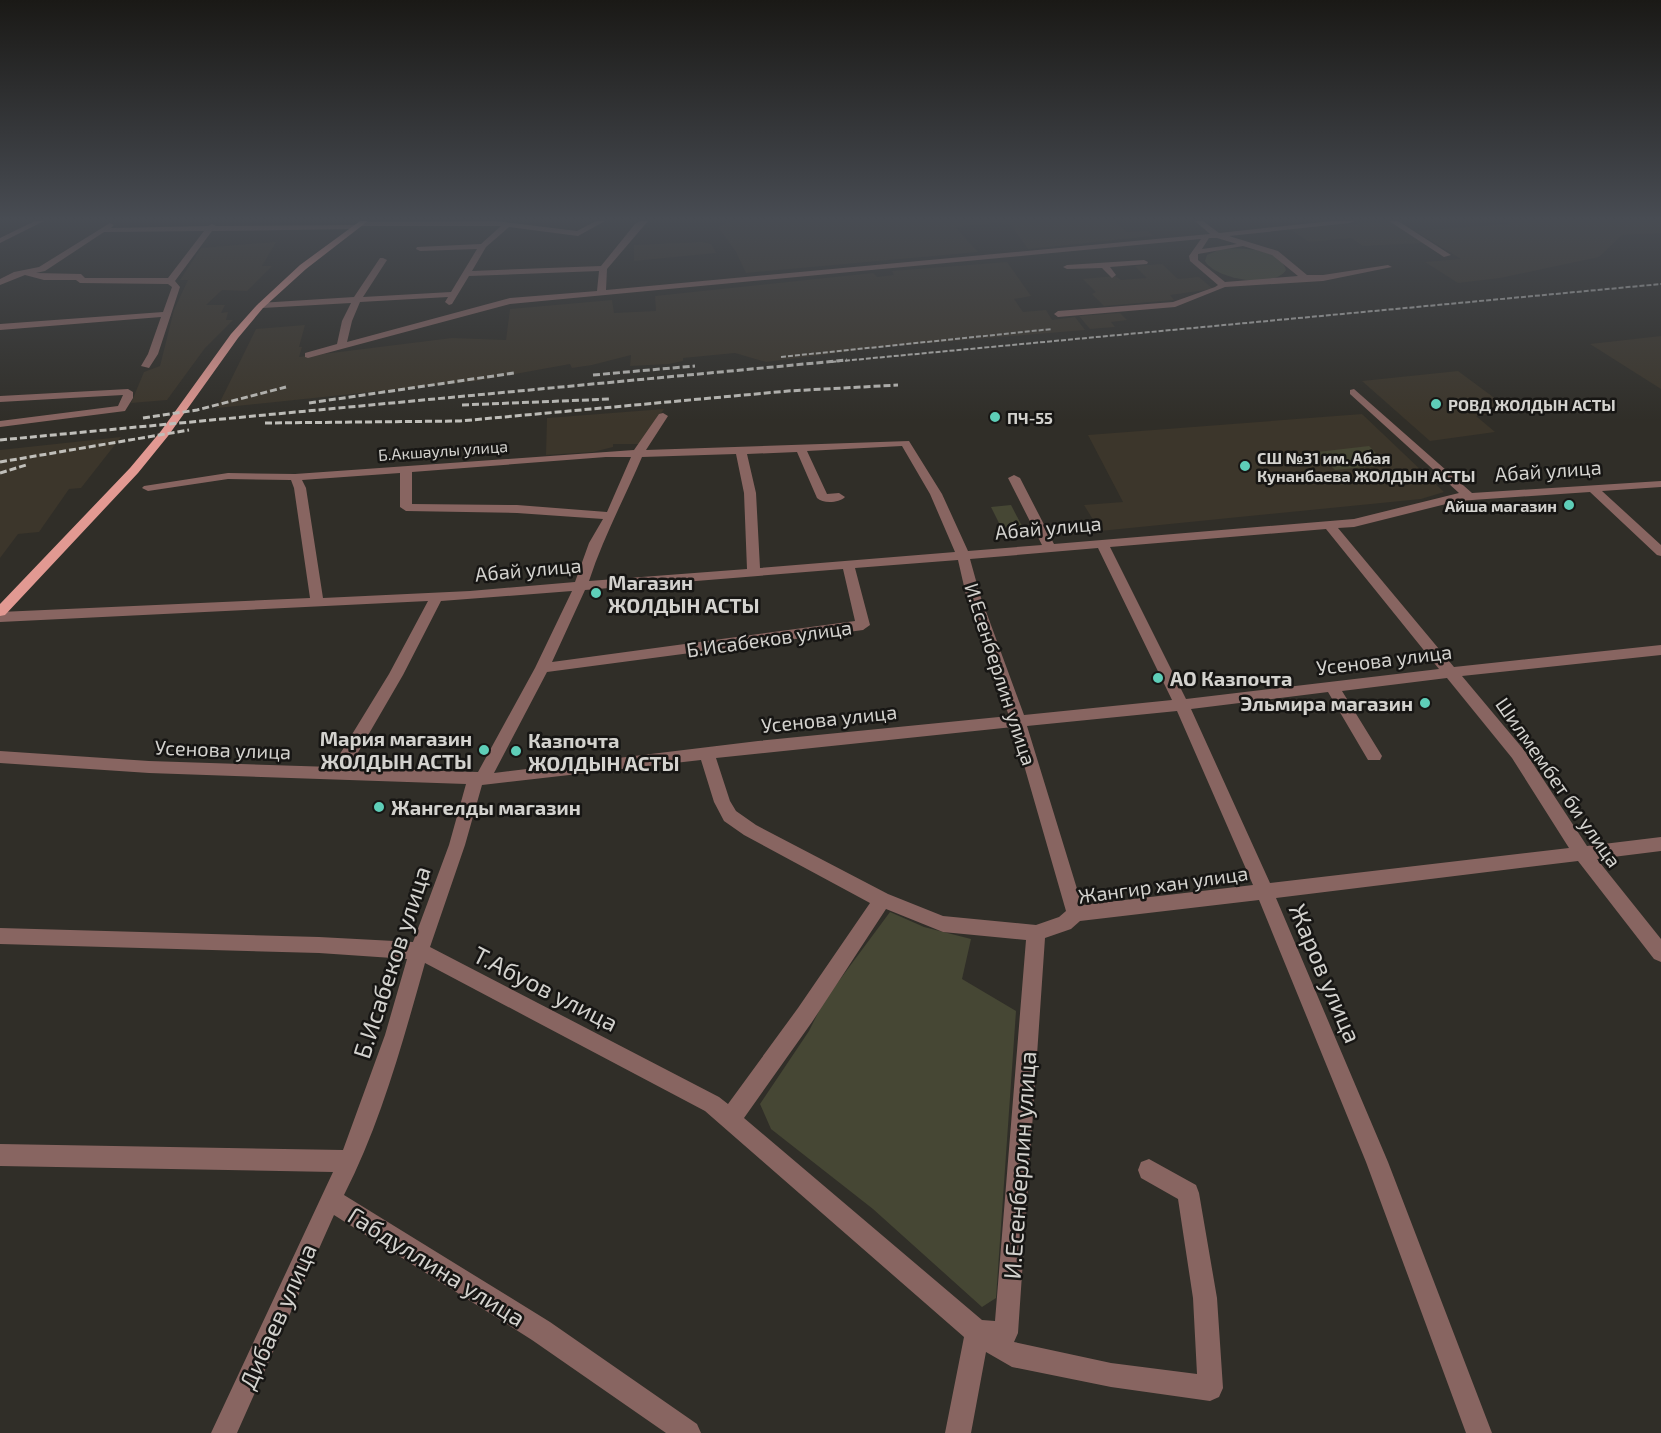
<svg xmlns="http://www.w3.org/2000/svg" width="1661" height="1433" font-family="'Exo 2',sans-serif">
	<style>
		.built { fill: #3c362b }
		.green { fill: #464734 }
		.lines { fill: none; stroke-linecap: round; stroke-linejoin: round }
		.minor { fill: #886561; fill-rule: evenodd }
		.major { fill: #e29992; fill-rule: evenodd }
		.rail-far1 { stroke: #c0bfba; stroke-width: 2; stroke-dasharray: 5 2; stroke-linecap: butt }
		.rail { stroke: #c0bfba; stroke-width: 3; stroke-dasharray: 7 3; stroke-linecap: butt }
		.poi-dot { fill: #5eceb8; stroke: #171614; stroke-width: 2 }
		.labels { text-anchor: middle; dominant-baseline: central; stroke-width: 5; stroke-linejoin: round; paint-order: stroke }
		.far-poi-label { font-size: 16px; font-weight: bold; fill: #d3d2ce; stroke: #171614; text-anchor: start }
		.far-street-label { font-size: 16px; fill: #d3d2ce; stroke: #171614 }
		.street-label { font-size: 20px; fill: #d3d2ce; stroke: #171614 }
		.poi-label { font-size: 20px; font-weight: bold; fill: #d3d2ce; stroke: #171614; text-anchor: start }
		.near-street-label { font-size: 24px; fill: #d3d2ce; stroke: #171614 }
	</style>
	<rect width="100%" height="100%" fill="#302e28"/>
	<g class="built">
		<path d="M 732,221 L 1114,221 L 1126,232 L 1148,231 L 1153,236 L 1028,249 L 1010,224 L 994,223 L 955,227 L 978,252 L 746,273 L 736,252 L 718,227 Z"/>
		<path d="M 1390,221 L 1423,243 L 1363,246 L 1351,238 L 1309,242 L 1290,229 Z"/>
		<path d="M 1503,221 L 1661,221 L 1661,233 L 1622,235 L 1599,257 L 1500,278 L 1458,283 L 1425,262 L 1461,259 L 1415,231 L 1509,224 Z"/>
		<path d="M 276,242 L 262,266 L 272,266 L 247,291 L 222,290 L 206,305 L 225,305 L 221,313 L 228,312 L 226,320 L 233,320 L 205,348 L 167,400 L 131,403 L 144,372 L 160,366 L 174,310 L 188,280 L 180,280 L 201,248 Z"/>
		<path d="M 702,242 L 711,244 L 716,253 L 634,261 L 634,245 Z"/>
		<path d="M 1007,262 L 1031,296 L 1014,299 L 1023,312 L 1046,310 L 1052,320 L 1075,317 L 1085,330 L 892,346 L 766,362 L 735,353 L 683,358 L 683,361 L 669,364 L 630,366 L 631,355 L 592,365 L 572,368 L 570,364 L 476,381 L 217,408 L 256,329 L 305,325 L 299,347 L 302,347 L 299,357 L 452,338 L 506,340 L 510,309 L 612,300 L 614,313 L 656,311 L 655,296 L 873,273 L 877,277 L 894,275 L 892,271 Z"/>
		<path d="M 1162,264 L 1178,279 L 1199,277 L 1213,289 L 1170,295 L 1174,300 L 1104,306 L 1092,294 L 1096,292 L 1083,279 L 1115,276 L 1121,280 L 1147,278 L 1135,266 Z"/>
		<path d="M 1120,313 L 1127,320 L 1111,322 L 1115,327 L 1090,329 L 1079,316 Z"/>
		<path d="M 1661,336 L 1661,389 L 1590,344 Z"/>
		<path d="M 1458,371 L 1512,411 L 1476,416 L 1495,432 L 1430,441 L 1362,381 Z"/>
		<path d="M 664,409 L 640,444 L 613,444 L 613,447 L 593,452 L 546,455 L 547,418 Z"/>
		<path d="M 1362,414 L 1444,492 L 1421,499 L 1100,531 L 1084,505 L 1123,502 L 1088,435 Z"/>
		<path d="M 121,437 L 81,488 L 69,489 L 39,532 L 18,534 L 0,558 L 0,450 Z"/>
	</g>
	<g class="green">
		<path d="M 1221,249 C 1240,248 1279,247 1286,270 C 1274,289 1216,280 1205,261 L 1207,255 Z"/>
		<path d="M 1369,446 L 1388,465 L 1335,470 L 1317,452 Z"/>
		<path d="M 1011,505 L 1023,528 L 1003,531 L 991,507 Z"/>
		<path d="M 890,912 L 924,927 L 971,939 L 962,979 L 1016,1011 L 996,1298 L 982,1307 L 873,1209 L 771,1129 L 760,1104 L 809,1031 L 824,1001 Z"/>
	</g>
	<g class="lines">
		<g class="minor">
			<path d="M 35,221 L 44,221 L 0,243 L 0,238 Z"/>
			<path d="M 495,221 L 577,231 L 596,221 L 605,221 L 578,236 L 509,227 L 486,247 L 472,271 L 601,266 L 635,224 L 640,221 L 648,221 L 607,269 L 606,290 L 1210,234 L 1195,221 L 1203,221 L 1219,233 L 1332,221 L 1354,221 L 1350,223 L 1229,236 L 1278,251 L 1307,275 L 1323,275 L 1388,265 L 1392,267 L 1323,281 L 1225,287 L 1175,307 L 1058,317 L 1054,314 L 1058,311 L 1173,302 L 1215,287 L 1218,285 L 1190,261 L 1189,256 L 1201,239 L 510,304 L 308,358 L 305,357 L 305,353 L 337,344 L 342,321 L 351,303 L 262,308 L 258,305 L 259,303 L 354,297 L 380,258 L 383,258 L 387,260 L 363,297 L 451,292 L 477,249 L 420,251 L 416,249 L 417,247 L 481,244 L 501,226 L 359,226 L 356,229 L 212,231 L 175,281 L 180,287 L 158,354 L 149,368 L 141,366 L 148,354 L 161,317 L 0,330 L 0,324 L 163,312 L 172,287 L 168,284 L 80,283 L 76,280 L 44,280 L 25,275 L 0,285 L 0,279 L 14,272 L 39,267 L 110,223 L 114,225 L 111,228 L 208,226 L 212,224 L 216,226 L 357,225 L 360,222 ZM 204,231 L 168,278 L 85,278 L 81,274 L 36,273 L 45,271 L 104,232 ZM 1209,238 L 1217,238 L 1237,244 L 1202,249 ZM 1243,246 L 1272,255 L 1298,276 L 1225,282 L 1198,260 L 1198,254 ZM 599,271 L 597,291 L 510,298 L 347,342 L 352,321 L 360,302 L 448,297 L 445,302 L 449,305 L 452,304 L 469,276 Z"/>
			<path d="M 1389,221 L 1398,221 L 1451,255 L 1444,257 Z"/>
			<path d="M 1144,260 L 1148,262 L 1147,264 L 1110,267 L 1116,275 L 1112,278 L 1102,268 L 1067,269 L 1063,267 L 1067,265 Z"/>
			<path d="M 128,389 L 133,392 L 133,398 L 125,411 L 0,427 L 0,421 L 118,406 L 123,395 L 0,402 L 0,396 Z"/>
			<path d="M 1354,389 L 1472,493 L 1661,481 L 1661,487 L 1602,491 L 1661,545 L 1661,556 L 1657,555 L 1590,492 L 1458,501 L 1354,527 L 1338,528 L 1454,667 L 1661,645 L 1661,655 L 1462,676 L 1524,750 L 1587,846 L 1661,837 L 1661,851 L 1597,859 L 1661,939 L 1661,962 L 1654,959 L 1578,861 L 1276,898 L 1388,1162 L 1492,1433 L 1466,1433 L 1366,1162 L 1259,900 L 1080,921 L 1071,929 L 1045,938 L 1018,1333 L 1014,1342 L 1111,1363 L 1197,1374 L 1193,1298 L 1178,1199 L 1141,1178 L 1138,1170 L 1141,1162 L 1149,1159 L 1196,1185 L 1199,1193 L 1217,1298 L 1223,1388 L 1219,1397 L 1210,1401 L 1111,1387 L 1012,1367 L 986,1352 L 971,1433 L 945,1433 L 964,1337 L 705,1111 L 425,963 C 403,1041 381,1123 344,1195 L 550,1322 L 697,1424 L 701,1433 L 666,1433 L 532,1340 L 334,1215 L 237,1433 L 211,1433 L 333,1172 L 0,1166 L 0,1144 L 343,1150 L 385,1035 L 407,959 L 319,953 L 0,944 L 0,928 L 319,937 L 413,942 L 449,845 L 466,784 L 149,773 L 0,763 L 0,751 L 149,761 L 332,767 L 389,674 L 428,601 L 0,622 L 0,612 L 310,598 L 294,488 L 291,480 L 228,479 L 148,491 L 142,488 L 144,486 L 228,473 L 295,474 L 634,450 L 659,414 L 663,413 L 668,416 L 646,450 L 909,441 L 942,494 L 968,551 L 1042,545 L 1008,478 L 1014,475 L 1020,478 L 1054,544 L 1354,519 L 1459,493 L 1350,394 L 1350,390 ZM 902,446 L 930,494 L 955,552 L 760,568 L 756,493 L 747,454 L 797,452 L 817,498 C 823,504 839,503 845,497 L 839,493 L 827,494 L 807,451 ZM 736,454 L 744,493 L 747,569 L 589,581 C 603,538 624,499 642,457 ZM 606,457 L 631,457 L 607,512 L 517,505 L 412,504 L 412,472 ZM 400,473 L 400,507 L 406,511 L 517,513 L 603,519 L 589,543 L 575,582 L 470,591 L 323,598 L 306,488 L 302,480 ZM 1326,529 L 1439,669 L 1186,699 L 1110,547 ZM 1098,548 L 1172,700 L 1024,715 L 980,595 L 970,559 ZM 958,560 L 966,595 L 1009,716 L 758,741 L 494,773 L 547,672 L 863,630 L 870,625 L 855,568 ZM 843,569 L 855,621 L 552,662 L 585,590 ZM 572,591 L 535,668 L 478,772 L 349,768 L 403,675 L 441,601 ZM 1447,678 L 1512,758 L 1569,848 L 1270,883 L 1191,709 L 1328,692 L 1368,760 L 1380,760 L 1382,756 L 1342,691 ZM 1177,711 L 1253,885 L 1082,905 L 1027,726 ZM 1013,727 L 1066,911 L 1059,917 L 1036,925 L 943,916 L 888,894 L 756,825 L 736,811 L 730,801 L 716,758 ZM 701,760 L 714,802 L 724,821 L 744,835 L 870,903 L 798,1008 L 728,1104 L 719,1097 L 430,947 L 465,845 L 482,785 ZM 886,909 L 943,932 L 1026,940 L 995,1321 L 982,1320 L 744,1118 L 812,1022 Z"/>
		</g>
		<path class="major" d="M 360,221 L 368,221 L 306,269 L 263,308 L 238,338 L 168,436 L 138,473 L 5,615 L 0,616 L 0,604 L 130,468 L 161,431 L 231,334 L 257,305 L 300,265 Z"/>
		<g class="rail-far1">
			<path d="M 781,357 L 1052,329"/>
			<path d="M 831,362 L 1661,284"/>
		</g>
		<g class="rail">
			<path d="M 593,375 L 695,366"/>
			<path d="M 309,403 L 514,373"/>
			<path d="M 462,405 L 611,399"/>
			<path d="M 143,418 L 197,410 L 286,387"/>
			<path d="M 265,423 L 460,421 L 788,391 L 898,385"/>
			<path d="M 0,440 L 847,360"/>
			<path d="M 0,462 L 189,430"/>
			<path d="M 0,473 L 26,465"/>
		</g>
	</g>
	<linearGradient id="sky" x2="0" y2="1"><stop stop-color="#1a1916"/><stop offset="0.52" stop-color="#484c53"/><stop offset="1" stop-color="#484c53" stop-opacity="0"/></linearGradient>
	<rect width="1661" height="421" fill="url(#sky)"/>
	<g class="poi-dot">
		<circle cx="1436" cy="404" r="6"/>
		<circle cx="995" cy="417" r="6"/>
		<circle cx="1245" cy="466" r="6"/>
		<circle cx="1569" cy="505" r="6"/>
		<circle cx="596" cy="593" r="6"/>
		<circle cx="1158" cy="678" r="6"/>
		<circle cx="1425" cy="703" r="6"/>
		<circle cx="484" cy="750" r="6"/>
		<circle cx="516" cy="751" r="6"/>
		<circle cx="379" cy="807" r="6"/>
	</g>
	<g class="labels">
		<g class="far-poi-label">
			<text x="1448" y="404">РОВД ЖОЛДЫН АСТЫ</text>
			<text x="1007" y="417">ПЧ-55</text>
			<text x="1257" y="457">СШ №31 им. Абая<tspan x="1257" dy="18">Кунанбаева ЖОЛДЫН АСТЫ</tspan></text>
			<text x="1557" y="505" text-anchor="end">Айша магазин</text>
		</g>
		<g class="far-street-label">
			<text transform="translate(443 450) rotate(-4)">Б.Акшаулы улица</text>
		</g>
		<g class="street-label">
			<text transform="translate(1548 470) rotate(-4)">Абай улица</text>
			<text transform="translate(1048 527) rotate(-5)">Абай улица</text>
			<text transform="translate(528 569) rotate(-5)">Абай улица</text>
			<text transform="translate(769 638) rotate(-8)">Б.Исабеков улица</text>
			<text transform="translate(1384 659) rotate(-7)">Усенова улица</text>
			<text transform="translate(1001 674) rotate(72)">И.Есенберлин улица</text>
			<text transform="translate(829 718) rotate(-6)">Усенова улица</text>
			<text transform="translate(223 749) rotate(2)">Усенова улица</text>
			<text transform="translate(1559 782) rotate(55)">Шилмембет би улица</text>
			<text transform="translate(1163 884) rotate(-8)">Жангир хан улица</text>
		</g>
		<g class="poi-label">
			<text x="608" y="582">Магазин<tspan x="608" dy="23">ЖОЛДЫН АСТЫ</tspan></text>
			<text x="1170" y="678">АО Казпочта</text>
			<text x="1413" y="703" text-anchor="end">Эльмира магазин</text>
			<text x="472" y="738" text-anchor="end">Мария магазин<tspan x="472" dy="23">ЖОЛДЫН АСТЫ</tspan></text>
			<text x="528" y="740">Казпочта<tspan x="528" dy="23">ЖОЛДЫН АСТЫ</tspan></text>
			<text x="391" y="807">Жангелды магазин</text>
		</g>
		<g class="near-street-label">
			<text transform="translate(391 962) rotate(-72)">Б.Исабеков улица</text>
			<text transform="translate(1326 973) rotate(67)">Жаров улица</text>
			<text transform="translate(546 988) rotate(27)">Т.Абуов улица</text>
			<text transform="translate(1019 1165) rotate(-86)">И.Есенберлин улица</text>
			<text transform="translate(437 1266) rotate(32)">Габдуллина улица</text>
			<text transform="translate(277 1316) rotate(-66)">Дибаев улица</text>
		</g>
	</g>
</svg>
